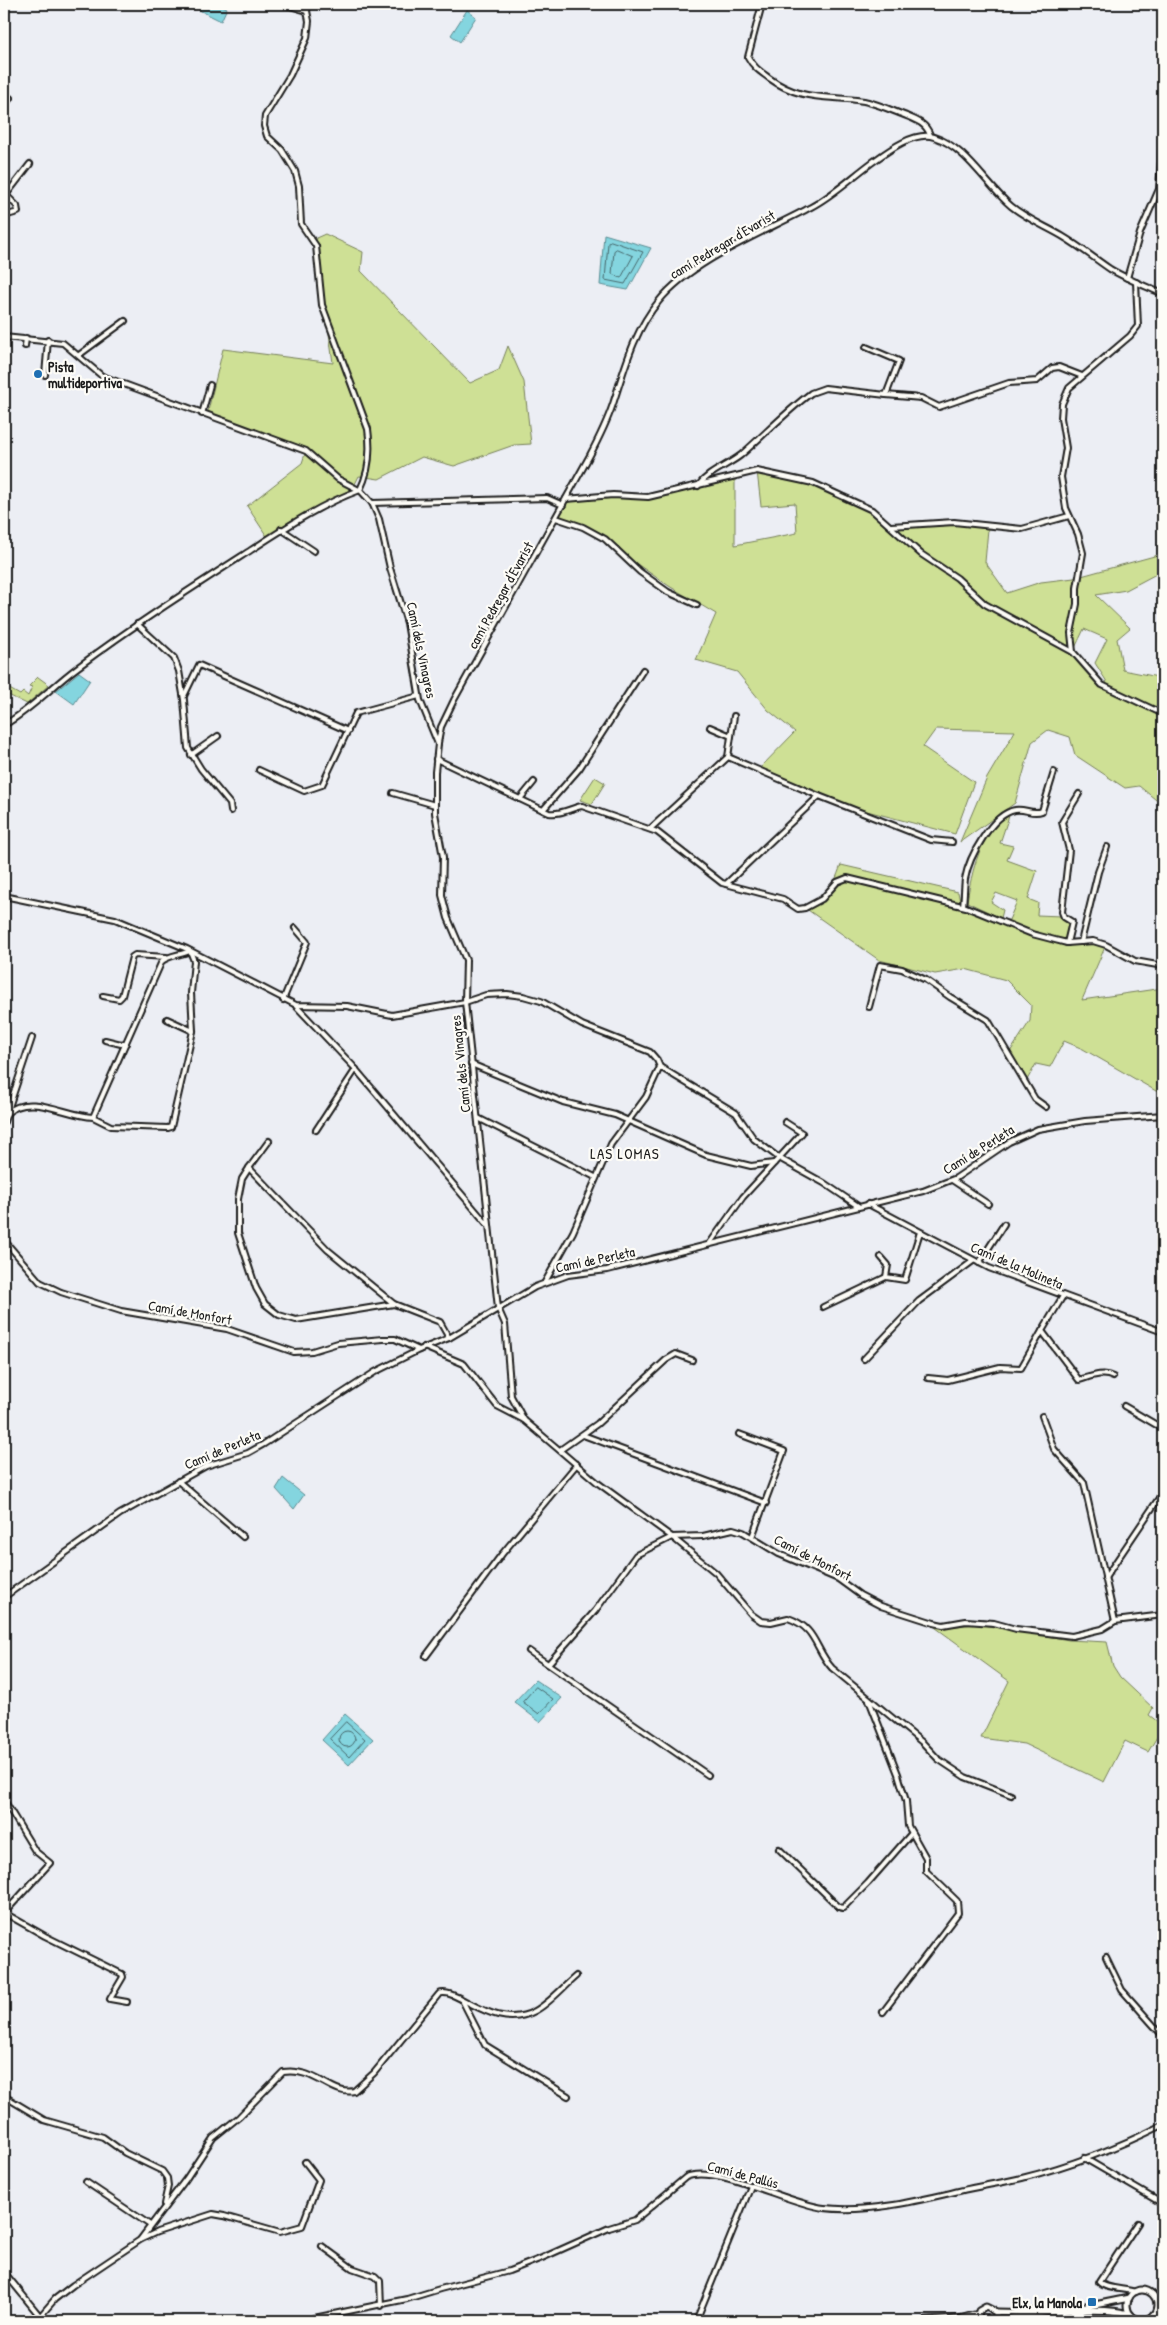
<svg xmlns="http://www.w3.org/2000/svg" width="1167" height="2325" font-family="'Patrick Hand',sans-serif">
	<style>
		.green { fill: #cee095; stroke: #757e58; fill-rule: evenodd }
		.water { fill: #84d5df; stroke: #5a8b91 }
		.lines { fill: none; stroke-linecap: round; stroke-linejoin: round }
		.shore { stroke: #46666a; stroke-width: 1 }
		.minor-casing { stroke: #1c1c1c; stroke-width: 8 }
		.secondary-casing { stroke: #1c1c1c; stroke-width: 9 }
		.minor { stroke: #fdfcf7; stroke-width: 4 }
		.secondary { stroke: #fdfcf7; stroke-width: 5 }
		.poi-dot { fill: #1f6fb2; stroke: #fdfcf7; stroke-width: 2 }
		.labels { text-anchor: middle; dominant-baseline: central; stroke-width: 4.5; stroke-linejoin: round; paint-order: stroke }
		.street-label { font-size: 14px; fill: #1c1c1c; stroke: #fdfcf7 }
		.poi-label { font-size: 14px; font-weight: bold; fill: #1c1c1c; stroke: #fdfcf7; text-anchor: start }
		.neighbourhood-label { font-size: 15px; letter-spacing: 1px; fill: #1c1c1c; stroke: #fdfcf7 }
	</style>
	<rect width="100%" height="100%" fill="#eceef4"/>
	<filter id="ink" filterUnits="userSpaceOnUse"><feTurbulence type="fractalNoise" baseFrequency=".02" numOctaves="2"/><feDisplacementMap in="SourceGraphic" scale="10" xChannelSelector="R" yChannelSelector="G"/><feConvolveMatrix kernelMatrix="1 2 1 2 8 2 1 2 1" color-interpolation-filters="sRGB"/></filter>
	<g filter="url(#ink)">
		<g class="green">
			<path d="M 325,234 L 363,252 L 361,271 L 470,383 L 499,370 L 508,346 L 524,382 L 531,444 L 514,445 L 454,466 L 422,457 L 379,479 L 359,476 L 353,488 L 268,538 L 247,506 L 302,463 L 306,451 L 207,415 L 223,349 L 333,363 L 316,238 Z"/>
			<path d="M 757,471 L 813,483 L 872,510 L 894,527 L 945,522 L 988,529 L 985,562 L 1007,593 L 1041,582 L 1074,578 L 1158,555 L 1158,573 L 1126,590 L 1096,595 L 1130,628 L 1117,639 L 1123,670 L 1163,678 L 1163,822 L 1160,820 L 1161,804 L 1139,786 L 1125,788 L 1075,755 L 1070,737 L 1048,730 L 1032,742 L 1015,803 L 960,842 L 987,778 L 1015,731 L 936,729 L 923,747 L 974,782 L 955,834 L 840,804 L 758,770 L 795,732 L 768,710 L 737,672 L 696,660 L 716,614 L 669,586 L 583,527 L 556,518 L 570,498 L 648,497 L 735,478 L 735,545 L 797,533 L 795,503 L 761,506 ZM 1084,629 L 1107,639 L 1095,663 L 1107,682 L 1102,685 L 1073,652 Z"/>
			<path d="M 38,677 L 49,685 L 27,704 L 4,693 L 6,687 L 20,695 L 23,692 L 28,696 L 32,687 L 29,686 Z"/>
			<path d="M 595,777 L 605,783 L 592,804 L 580,800 Z"/>
			<path d="M 1009,816 L 1000,843 L 1013,846 L 1007,860 L 1037,871 L 1028,899 L 1038,903 L 1037,915 L 1061,916 L 1061,918 L 1072,924 L 1068,945 L 1093,941 L 1105,947 L 1082,1000 L 1163,988 L 1163,1095 L 1083,1049 L 1064,1041 L 1050,1067 L 1036,1064 L 1027,1080 L 1010,1052 L 1030,1021 L 1031,1005 L 1006,980 L 965,969 L 935,974 L 879,960 L 805,908 C 829,898 832,889 841,865 L 958,892 L 961,906 L 990,920 L 1009,920 L 1017,901 L 996,893 L 991,902 L 1003,910 L 1001,918 L 967,902 C 971,874 981,828 1009,816 Z"/>
			<path d="M 977,1624 L 1069,1640 L 1107,1642 L 1113,1666 L 1120,1677 L 1153,1708 L 1149,1715 L 1163,1726 L 1163,1740 L 1157,1737 L 1148,1752 L 1125,1741 L 1104,1782 L 1024,1744 L 981,1738 L 1009,1681 L 932,1625 L 947,1627 Z"/>
		</g>
		<g class="water">
			<path d="M 202,4 L 218,4 L 227,8 L 221,21 L 199,10 Z"/>
			<path d="M 467,10 L 476,17 L 460,42 L 451,35 Z"/>
			<path d="M 604,234 L 651,248 L 628,290 L 600,285 Z"/>
			<path d="M 79,672 L 90,680 L 74,704 L 56,691 Z"/>
			<path d="M 283,1478 L 304,1495 L 294,1509 L 276,1489 Z"/>
			<path d="M 535,1680 L 562,1698 L 540,1722 L 514,1702 Z"/>
			<path d="M 345,1714 L 373,1739 L 349,1765 L 322,1740 Z"/>
		</g>
		<g class="lines">
			<g class="shore">
				<path d="M 611,241 L 643,252 L 625,284 L 605,280 L 608,243 Z"/>
				<path d="M 617,249 L 633,256 L 621,278 L 612,274 L 614,251 Z"/>
				<path d="M 536,1687 L 553,1699 L 539,1714 L 523,1702 Z"/>
				<path d="M 346,1722 L 365,1739 L 349,1757 L 330,1739 Z"/>
				<circle cx="347" cy="1739" r="8"/>
			</g>
			<g class="minor-casing">
				<g id="minor">
					<path d="M 283,4 L 307,11"/>
					<path d="M 309,4 L 307,11 L 309,21 L 307,38 L 290,75 L 265,116 L 264,126 L 267,136 L 282,150 L 295,171 L 299,186 L 301,224 L 316,246 L 322,305 L 368,429 C 371,450 370,470 360,490 L 372,503 L 379,519 L 390,568 L 407,623 L 420,700 L 438,744 L 435,772 L 435,813 L 443,857 L 442,895 L 448,918 L 466,960 L 465,1002 L 498,1308 L 505,1324 L 511,1396 L 524,1420"/>
					<path d="M 762,4 L 748,57 C 753,67 761,72 769,78 C 802,102 827,95 864,101 C 878,104 891,110 904,115 C 916,120 926,123 930,135"/>
					<path d="M 4,106 L 10,98"/>
					<path d="M 4,193 L 17,206 L 18,212 L 4,216"/>
					<path d="M 6,195 L 30,164"/>
					<path d="M 1127,278 L 1140,233 L 1159,189 L 1163,134"/>
					<path d="M 4,337 L 63,343 L 102,376 L 306,451 L 338,479 L 359,490"/>
					<path d="M 25,346 L 26,338"/>
					<path d="M 79,355 L 125,321"/>
					<path d="M 45,375 L 48,340"/>
					<path d="M 886,395 L 921,398 L 939,407 L 1009,383 L 1037,381 L 1052,368 L 1059,367 L 1082,376"/>
					<path d="M 202,414 L 210,385"/>
					<path d="M 698,486 C 708,472 727,466 741,455 C 765,434 786,412 811,393 L 825,388 L 886,395 L 899,361 L 866,347"/>
					<path d="M 566,499 L 613,495 L 648,497 L 757,471 L 813,483 L 872,510 L 921,554 L 957,578 L 985,604 L 1073,652 L 1102,685 L 1163,714"/>
					<path d="M 372,503 L 547,498 L 563,505"/>
					<path d="M 556,518 L 583,527 L 605,539 L 640,572 L 668,592 L 697,605"/>
					<path d="M 891,526 L 954,522 L 1022,529 L 1069,516"/>
					<path d="M 281,529 L 314,551"/>
					<path d="M 137,624 L 174,658 L 179,671 L 184,700 L 188,748 L 201,769 L 230,804 L 231,811"/>
					<path d="M 1073,652 L 1071,633 L 1077,604 L 1077,588 L 1083,553 L 1078,534 L 1066,508 L 1061,477 L 1066,448 L 1061,418 L 1062,404 L 1069,388 L 1130,336 L 1138,326 L 1136,282"/>
					<path d="M 184,696 L 199,665 L 348,731"/>
					<path d="M 4,725 C 32,709 52,686 78,667 C 134,625 192,588 251,550 C 285,528 321,504 360,490"/>
					<path d="M 710,727 L 731,736"/>
					<path d="M 438,743 L 441,727 L 454,700 L 589,457 C 598,440 607,422 613,404 C 625,367 634,331 659,301 C 692,260 765,232 811,207 C 834,195 853,176 874,161 C 889,150 915,131 934,137 C 966,147 986,185 1011,206 C 1027,219 1045,226 1062,236 C 1079,246 1094,258 1110,269 C 1127,279 1145,286 1163,294"/>
					<path d="M 191,755 L 218,736"/>
					<path d="M 728,757 L 734,716"/>
					<path d="M 436,759 L 549,813 C 562,815 570,808 582,806 L 657,832 L 722,883 L 783,899 L 798,909 L 805,908 L 822,899 L 837,882 L 847,878 L 966,907 L 1032,934 L 1055,940 L 1067,943 L 1093,941 L 1106,945 L 1135,961 L 1163,966"/>
					<path d="M 259,770 L 304,791 L 322,785 L 356,713 L 419,696"/>
					<path d="M 393,793 L 435,805"/>
					<path d="M 520,799 L 534,782"/>
					<path d="M 543,810 L 579,769 L 643,670"/>
					<path d="M 650,829 L 728,757 L 819,796 L 931,840 L 952,842"/>
					<path d="M 726,884 L 819,796"/>
					<path d="M 4,896 L 115,919 L 187,949 L 296,1005 L 347,1006 L 392,1015 L 465,1002 L 486,995 L 507,994 L 523,996 L 541,1001 L 582,1025 L 650,1052 L 657,1060 L 660,1067 L 736,1113 L 754,1139 L 779,1158 L 824,1183 L 858,1206"/>
					<path d="M 963,906 C 964,897 964,888 965,879 C 969,857 992,814 1015,810 C 1025,808 1032,815 1042,811 L 1054,772"/>
					<path d="M 1081,942 L 1098,872 L 1107,847"/>
					<path d="M 1067,943 L 1072,922 L 1064,917 L 1062,912 L 1069,850 L 1062,822 L 1079,794"/>
					<path d="M 103,996 L 119,999 L 122,996 L 132,957 L 135,955 L 166,957"/>
					<path d="M 283,1000 L 307,942 L 295,928"/>
					<path d="M 296,1006 L 353,1066 L 487,1224"/>
					<path d="M 869,1007 L 880,965 L 902,969 L 926,980 L 950,997 L 988,1020 L 1035,1099 L 1046,1107"/>
					<path d="M 167,1019 L 193,1031"/>
					<path d="M 105,1040 L 121,1044 L 126,1043"/>
					<path d="M 471,1064 L 563,1102 L 615,1115 L 706,1155 L 751,1166 L 774,1163"/>
					<path d="M 7,1113 C 30,1092 66,1116 93,1117 L 162,961 C 169,955 181,955 190,951 L 194,961 L 191,993 L 193,1031 L 171,1127 L 168,1128 L 111,1126 L 93,1117"/>
					<path d="M 478,1118 L 595,1177"/>
					<path d="M 4,1122 L 32,1038"/>
					<path d="M 316,1130 L 356,1069"/>
					<path d="M 269,1141 L 249,1168 L 328,1250 L 394,1304"/>
					<path d="M 249,1168 L 242,1179 L 238,1199 L 238,1233 L 256,1288 L 265,1304 L 279,1315 L 296,1320 L 394,1304 L 440,1322 L 449,1338"/>
					<path d="M 952,1180 L 988,1204"/>
					<path d="M 868,1204 L 989,1268 L 1163,1332"/>
					<path d="M 4,1240 L 40,1282 L 61,1292 L 121,1311 L 227,1329 L 294,1352 L 312,1351 L 338,1343 L 383,1339 L 395,1339 L 419,1350"/>
					<path d="M 710,1243 L 743,1197 L 802,1133 L 785,1122"/>
					<path d="M 881,1257 L 888,1265 L 886,1277 L 905,1280 L 920,1232"/>
					<path d="M 979,1263 L 1004,1224"/>
					<path d="M 545,1282 L 573,1232 L 611,1144 L 646,1097 L 660,1067"/>
					<path d="M 1063,1296 L 1042,1331 L 1079,1380 C 1090,1377 1102,1371 1113,1377"/>
					<path d="M 823,1307 L 886,1277"/>
					<path d="M 424,1347 L 464,1364 L 497,1406 L 524,1420 L 598,1483 L 672,1537 L 703,1536 L 733,1529 L 743,1532 L 779,1554 L 838,1579 L 860,1595 L 881,1606 L 934,1623 L 943,1625 L 966,1621 L 994,1623 L 1016,1629 L 1072,1636 L 1102,1629 L 1115,1621 L 1163,1615"/>
					<path d="M 864,1359 L 919,1301 L 973,1261"/>
					<path d="M 928,1378 L 948,1380 L 1000,1367 L 1021,1368 L 1042,1331"/>
					<path d="M 1124,1406 L 1160,1427 L 1163,1434"/>
					<path d="M 1042,1416 L 1054,1449 L 1084,1483 L 1115,1621"/>
					<path d="M 739,1434 L 784,1451 L 752,1537"/>
					<path d="M 583,1435 L 766,1503"/>
					<path d="M 560,1450 L 597,1424 L 666,1360 L 676,1354 L 692,1360"/>
					<path d="M 178,1481 L 243,1537"/>
					<path d="M 1105,1578 L 1163,1492"/>
					<path d="M 4,1597 L 120,1514 L 206,1466 L 248,1453 L 264,1444 L 375,1372 L 419,1350 L 449,1338 L 535,1287 L 568,1275 L 607,1270 L 923,1191 L 956,1178 L 1009,1142 L 1038,1129 L 1085,1121 L 1163,1115"/>
					<path d="M 529,1651 L 708,1775"/>
					<path d="M 426,1656 L 502,1554 L 577,1464"/>
					<path d="M 548,1664 L 595,1611 L 636,1555 L 672,1537 L 716,1573 L 751,1614 L 761,1621 L 771,1622 L 788,1618 C 817,1628 814,1648 832,1668 L 923,1743 L 938,1759 L 965,1777 L 1011,1795"/>
					<path d="M 869,1700 L 898,1774 L 906,1801 L 908,1826 L 926,1858 L 926,1871 L 957,1901 L 958,1913 L 883,2012"/>
					<path d="M 4,1800 L 35,1851 L 50,1863 L 8,1909 L 8,1915 L 45,1936 L 122,1974 L 123,1977 L 110,1999 L 127,2002"/>
					<path d="M 779,1849 L 839,1907 L 843,1908 L 868,1883 L 911,1834"/>
					<path d="M 1106,1957 L 1122,1990 L 1163,2036"/>
					<path d="M 463,2002 L 485,2045 L 568,2096"/>
					<path d="M 4,2096 L 44,2120 L 103,2137 L 125,2153 L 162,2171 L 167,2178 L 168,2186 L 164,2204"/>
					<path d="M 1084,2158 L 1163,2204"/>
					<path d="M 86,2182 L 150,2225"/>
					<path d="M 142,2239 L 157,2232 L 213,2214 L 224,2216 L 280,2232 L 302,2226 L 319,2180 L 305,2162"/>
					<path d="M 322,2246 L 352,2268 L 375,2276 L 380,2281 L 381,2306"/>
					<path d="M 4,2272 L 39,2315"/>
					<path d="M 1136,2292 C 1125,2288 1106,2290 1099,2282 L 1138,2223"/>
					<path d="M 36,2321 L 55,2299 L 73,2285 L 140,2240 L 186,2179 L 213,2138 L 239,2117 L 283,2072 C 315,2067 332,2096 354,2091 L 374,2073 L 439,1994 C 457,1986 494,2033 535,2011 C 550,2003 563,1987 576,1976"/>
					<path d="M 306,2321 L 314,2318 L 407,2299 L 440,2289 L 509,2271 L 542,2258 L 609,2228 L 635,2220 L 686,2177 C 717,2164 788,2204 824,2208 C 869,2213 916,2201 959,2191 C 979,2186 1001,2183 1022,2178 C 1070,2166 1119,2147 1163,2125"/>
					<path d="M 696,2321 L 751,2186"/>
					<path d="M 1145,2321 L 1145,2320"/>
				</g>
			</g>
			<g class="secondary-casing">
				<g id="secondary">
					<circle cx="1142" cy="2305" r="15"/>
					<path d="M 996,2312 C 1040,2313 1086,2308 1129,2298"/>
					<path d="M 1153,2315 L 1163,2311"/>
					<path d="M 926,2321 L 959,2319 L 978,2314"/>
					<path d="M 958,2321 L 973,2321"/>
					<path d="M 978,2321 L 979,2311 L 986,2307 L 996,2312 L 996,2321"/>
					<path d="M 999,2321 C 1025,2313 1107,2305 1131,2315"/>
				</g>
			</g>
			<use href="#minor" class="minor"/>
			<use href="#secondary" class="secondary"/>
		</g>
	</g>
	<g class="poi-dot">
		<circle cx="38" cy="374" r="5"/>
		<rect x="1087" y="2297" width="10" height="10" rx="2.5"/>
	</g>
	<g class="labels">
		<g class="street-label">
			<text transform="translate(722 244) rotate(-31)">camí Pedregar d'Evarist</text>
			<text transform="translate(500 595) rotate(-61)">camí Pedregar d'Evarist</text>
			<text transform="translate(422 650) rotate(78)">Camí dels Vinagres</text>
			<text transform="translate(460 1064) rotate(-96)">Camí dels Vinagres</text>
			<text transform="translate(978 1149) rotate(-32)">Camí de Perleta</text>
			<text transform="translate(595 1259) rotate(-12)">Camí de Perleta</text>
			<text transform="translate(1017 1265) rotate(23)">Camí de la Molineta</text>
			<text transform="translate(190 1312) rotate(10)">Camí de Monfort</text>
			<text transform="translate(222 1449) rotate(-23)">Camí de Perleta</text>
			<text transform="translate(813 1557) rotate(27)">Camí de Monfort</text>
			<text transform="translate(743 2174) rotate(15)">Camí de Pallús</text>
		</g>
		<g class="poi-label">
			<text x="48" y="366">Pista<tspan x="48" dy="16">multideportiva</tspan></text>
			<text x="1082" y="2302" text-anchor="end">Elx, la Manola</text>
		</g>
		<g class="neighbourhood-label">
			<text x="625" y="1153">LAS LOMAS</text>
		</g>
	</g>
	<rect width="1167" height="2325" fill="none" stroke="#fdfcf7" stroke-width="20"/>
	<rect x="10" y="10" width="1147" height="2305" fill="none" stroke="#1c1c1c" stroke-width="2" filter="url(#ink)"/>
</svg>
